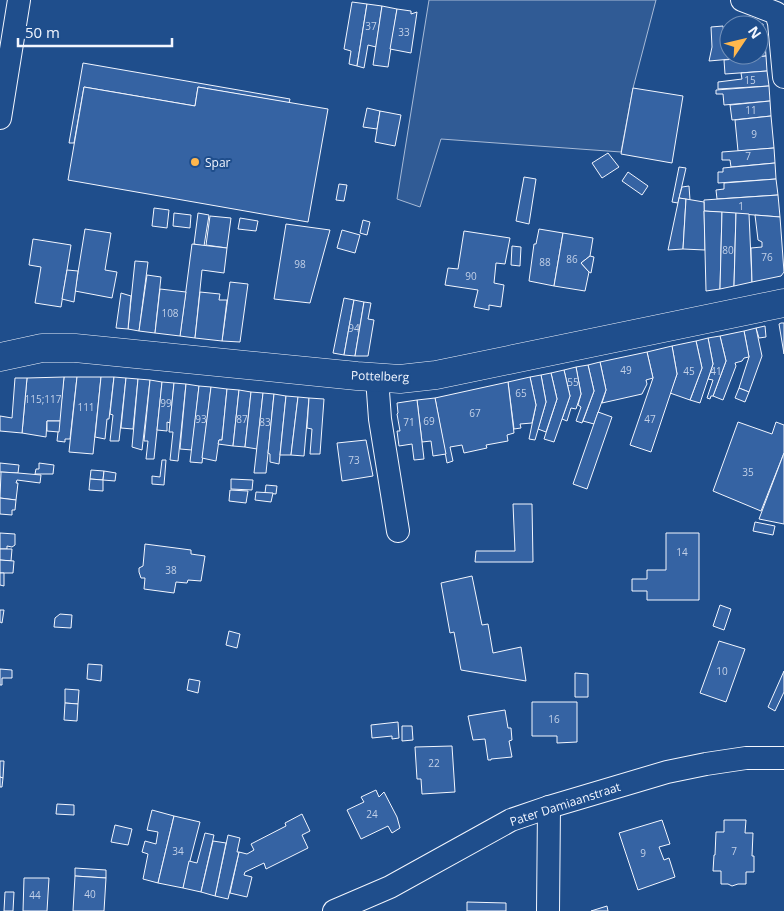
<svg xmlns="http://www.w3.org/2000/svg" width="784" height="911" font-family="'Open Sans',sans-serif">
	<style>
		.green { fill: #305b95; stroke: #a8bbd7 }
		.building { fill: #3563a3; stroke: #f2f6ff }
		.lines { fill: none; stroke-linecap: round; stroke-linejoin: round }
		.minor-casing { stroke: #f2f6ff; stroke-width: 24 }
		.major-casing { stroke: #f2f6ff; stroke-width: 29 }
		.minor { stroke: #1f4e8c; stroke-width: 22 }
		.major { stroke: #1f4e8c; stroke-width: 28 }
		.poi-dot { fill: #ffb74d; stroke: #1f4e8c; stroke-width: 2 }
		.labels { text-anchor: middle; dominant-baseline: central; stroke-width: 4; stroke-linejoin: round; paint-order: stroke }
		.number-label { font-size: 10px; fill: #c3d1e8 }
		.poi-label { font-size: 12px; fill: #f2f6ff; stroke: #1f4e8c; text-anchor: start }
		.street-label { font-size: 12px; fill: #f2f6ff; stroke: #1f4e8c }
	</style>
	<rect width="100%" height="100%" fill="#1f4e8c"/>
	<path class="green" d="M 429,0 L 656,0 L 633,88 L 621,152 L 441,139 L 420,207 L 397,199 Z"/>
	<g class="building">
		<path d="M 352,2 L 367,4 L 357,66 L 349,64 L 351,51 L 344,49 Z"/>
		<path d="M 367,4 L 382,6 L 376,47 L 368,45 L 364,68 L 357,66 Z"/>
		<path d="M 382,6 L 397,9 L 388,67 L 373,65 Z"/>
		<path d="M 397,9 L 411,11 L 411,14 L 417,12 L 411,53 L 390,49 Z"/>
		<path d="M 763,24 L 765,42 L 759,43 L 759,25 L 743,25 Z"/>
		<path d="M 723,26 L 725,45 L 729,44 L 729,55 L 759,55 L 759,43 L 765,42 L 766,56 L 709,61 L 712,47 L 711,27 Z"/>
		<path d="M 727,30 L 729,44 L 725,45 L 723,31 Z"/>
		<path d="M 766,56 L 767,71 L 725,74 L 724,60 Z"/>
		<path d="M 83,63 L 290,99 L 289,103 L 198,87 L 195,106 L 84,87 L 74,143 L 69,143 Z"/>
		<path d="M 767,71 L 769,86 L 718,89 L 718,82 L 742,79 L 741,73 Z"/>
		<path d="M 769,86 L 770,101 L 724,105 L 723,94 L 716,94 L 716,90 Z"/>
		<path d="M 84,87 L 195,106 L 198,87 L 328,109 L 308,222 L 68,180 Z"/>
		<path d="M 633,88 L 683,96 L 672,163 L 621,154 Z"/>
		<path d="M 770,101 L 771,116 L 732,120 L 730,105 Z"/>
		<path d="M 367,108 L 380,111 L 377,129 L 363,127 Z"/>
		<path d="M 380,111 L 401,115 L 395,146 L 375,142 Z"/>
		<path d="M 771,116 L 774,148 L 738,151 L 735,120 Z"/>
		<path d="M 774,148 L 775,163 L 731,167 L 730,160 L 722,160 L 722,152 Z"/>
		<path d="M 608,153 L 619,167 L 602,178 L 592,163 Z"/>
		<path d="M 775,163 L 776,179 L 718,183 L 718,172 L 723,172 L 723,168 Z"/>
		<path d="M 679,167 L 686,168 L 678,203 L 672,202 Z"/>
		<path d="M 628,172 L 648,186 L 642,195 L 622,181 Z"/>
		<path d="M 524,177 L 536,179 L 529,224 L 516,221 Z"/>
		<path d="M 776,179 L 778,195 L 717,199 L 716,190 L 724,189 L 724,183 Z"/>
		<path d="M 339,184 L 347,185 L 344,201 L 336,200 Z"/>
		<path d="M 689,186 L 690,200 L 679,198 L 682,187 Z"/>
		<path d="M 778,195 L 780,217 L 704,211 L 704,200 Z"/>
		<path d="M 679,198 L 686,199 L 683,249 L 668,250 Z"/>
		<path d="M 686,199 L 704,202 L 705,250 L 683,249 Z"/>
		<path d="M 154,208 L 169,210 L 167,228 L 152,226 Z"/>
		<path d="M 704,211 L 722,212 L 720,289 L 706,291 Z"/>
		<path d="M 722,212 L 736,213 L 734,286 L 720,289 Z"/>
		<path d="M 174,213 L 191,215 L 190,228 L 173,226 Z"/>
		<path d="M 198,213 L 209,215 L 204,246 L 194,244 Z"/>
		<path d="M 736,213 L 749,214 L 752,282 L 734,286 Z"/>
		<path d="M 755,215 L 780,217 L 784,272 L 781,276 L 752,282 L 751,248 L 762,247 L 762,242 L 758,240 Z"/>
		<path d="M 210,216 L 231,218 L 227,248 L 206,245 Z"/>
		<path d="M 240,218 L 258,221 L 256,231 L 238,229 Z"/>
		<path d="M 363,220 L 370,222 L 367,235 L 360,233 Z"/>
		<path d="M 286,224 L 330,230 L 310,303 L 274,299 Z"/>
		<path d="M 85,229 L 111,233 L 105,270 L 117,272 L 112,298 L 75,291 Z"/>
		<path d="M 539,229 L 563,233 L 554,286 L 529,281 L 534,244 L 536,244 Z"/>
		<path d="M 342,230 L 360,235 L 355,253 L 337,248 Z"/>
		<path d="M 464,231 L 510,238 L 505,264 L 496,263 L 494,283 L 504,285 L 501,307 L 489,305 L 489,310 L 474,307 L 478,290 L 445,285 L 448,268 L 458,269 Z"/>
		<path d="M 563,233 L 593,238 L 590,256 L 581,263 L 589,272 L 585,291 L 554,286 Z"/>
		<path d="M 33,239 L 71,245 L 61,307 L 35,303 L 41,267 L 29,265 Z"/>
		<path d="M 192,244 L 227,248 L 224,273 L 202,270 L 195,338 L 180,336 Z"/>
		<path d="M 512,246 L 521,247 L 520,266 L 511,265 Z"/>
		<path d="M 590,256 L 594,257 L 591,273 L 589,272 L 581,263 Z"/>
		<path d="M 135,261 L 148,262 L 139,331 L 128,329 Z"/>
		<path d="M 67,270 L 78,271 L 74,302 L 62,299 Z"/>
		<path d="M 147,275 L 161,277 L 155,333 L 139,331 Z"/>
		<path d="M 230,282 L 248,284 L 240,342 L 222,341 Z"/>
		<path d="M 160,289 L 186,292 L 180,336 L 155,333 Z"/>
		<path d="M 200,292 L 220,294 L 219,300 L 227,300 L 222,341 L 195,338 Z"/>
		<path d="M 121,293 L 131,296 L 128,329 L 116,328 Z"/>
		<path d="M 344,298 L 354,300 L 344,355 L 333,353 Z"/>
		<path d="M 354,300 L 364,302 L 355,356 L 344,355 Z"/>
		<path d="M 364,302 L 371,303 L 368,319 L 374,320 L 368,356 L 355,356 Z"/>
		<path d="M 781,323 L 784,323 L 784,354 L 779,324 Z"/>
		<path d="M 765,326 L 766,337 L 759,338 L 756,328 Z"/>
		<path d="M 756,328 L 762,356 L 749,392 L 739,388 L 749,357 L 744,331 Z"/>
		<path d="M 744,331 L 749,357 L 744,358 L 742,361 L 735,363 L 736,366 L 723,400 L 713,396 L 726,361 L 720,336 Z"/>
		<path d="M 720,336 L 726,361 L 713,396 L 711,396 L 710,399 L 707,398 L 713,380 L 708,379 L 713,364 L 708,338 Z"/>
		<path d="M 708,338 L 713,364 L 700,403 L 690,400 L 702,368 L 696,341 Z"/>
		<path d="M 696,341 L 702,368 L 690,400 L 670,393 L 677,374 L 672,346 Z"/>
		<path d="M 672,346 L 677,374 L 651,452 L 630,445 L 653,378 L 647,352 Z"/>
		<path d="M 647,352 L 653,378 L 646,380 L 647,384 L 642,394 L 602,403 L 606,390 L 600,362 Z"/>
		<path d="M 600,362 L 606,390 L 594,424 L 583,421 L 594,391 L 588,365 Z"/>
		<path d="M 588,365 L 594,391 L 582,423 L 576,421 L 581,407 L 578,405 L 581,394 L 576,367 Z"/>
		<path d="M 576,367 L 581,394 L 576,409 L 571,408 L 567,421 L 562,419 L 570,396 L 564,370 Z"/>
		<path d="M 564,370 L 570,396 L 554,442 L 544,439 L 557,399 L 551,373 Z"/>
		<path d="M 551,373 L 557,399 L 546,432 L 538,429 L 546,402 L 541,375 Z"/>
		<path d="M 541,375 L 546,402 L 535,440 L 529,439 L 536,405 L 530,377 Z"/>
		<path d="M 64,377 L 77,377 L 70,439 L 65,439 L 65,442 L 57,441 Z"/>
		<path d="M 64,377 L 60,421 L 47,421 L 46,437 L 22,433 L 27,378 Z"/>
		<path d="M 77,377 L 101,377 L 93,454 L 69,452 Z"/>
		<path d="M 101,377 L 114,377 L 109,419 L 107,419 L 105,439 L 95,437 Z"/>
		<path d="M 114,377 L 126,378 L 119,441 L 110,441 L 113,415 L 110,414 Z"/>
		<path d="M 530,377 L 536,405 L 532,423 L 520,424 L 521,428 L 514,429 L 508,382 Z"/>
		<path d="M 15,378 L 27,378 L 22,433 L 0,431 L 0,416 L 12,418 Z"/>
		<path d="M 126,378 L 138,379 L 133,429 L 121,428 Z"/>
		<path d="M 138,379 L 150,380 L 142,450 L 132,447 Z"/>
		<path d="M 150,380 L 162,382 L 154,459 L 146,459 L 148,441 L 144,441 Z"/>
		<path d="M 162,382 L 174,383 L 170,423 L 167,422 L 167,431 L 157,430 Z"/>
		<path d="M 508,382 L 514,433 L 507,435 L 508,441 L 486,445 L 487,448 L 464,453 L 462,445 L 450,447 L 453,461 L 447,463 L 435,398 Z"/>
		<path d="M 174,383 L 186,384 L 178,461 L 170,460 L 173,432 L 169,432 Z"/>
		<path d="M 186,384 L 199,386 L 192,450 L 180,449 Z"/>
		<path d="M 199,386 L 211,387 L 202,463 L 190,462 Z"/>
		<path d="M 211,387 L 227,389 L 222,440 L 219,440 L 216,461 L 202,458 Z"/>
		<path d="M 739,388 L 749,392 L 745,402 L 735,398 Z"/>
		<path d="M 227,389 L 239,390 L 233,446 L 218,444 L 219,440 L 222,440 Z"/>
		<path d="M 239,390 L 251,392 L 245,447 L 233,446 Z"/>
		<path d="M 251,392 L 263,393 L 257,449 L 245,447 Z"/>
		<path d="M 263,393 L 274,394 L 266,473 L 254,473 Z"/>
		<path d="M 274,394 L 286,396 L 279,464 L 270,462 L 270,454 L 268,453 Z"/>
		<path d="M 286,396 L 298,397 L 291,455 L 280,455 Z"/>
		<path d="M 298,397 L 309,398 L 304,456 L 291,455 Z"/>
		<path d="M 309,398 L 324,399 L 320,454 L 310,454 L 312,429 L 307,428 Z"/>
		<path d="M 435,398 L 446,454 L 433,456 L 431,441 L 422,442 L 417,400 Z"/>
		<path d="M 417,400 L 424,459 L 414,460 L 412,444 L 399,446 L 397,431 L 400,431 L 397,414 L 398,413 L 397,403 Z"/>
		<path d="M 598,412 L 612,417 L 587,489 L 573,484 Z"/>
		<path d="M 47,421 L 60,421 L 59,432 L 47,431 Z"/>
		<path d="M 738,422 L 772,434 L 776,422 L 784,425 L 784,453 L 761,511 L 713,491 Z"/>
		<path d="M 366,440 L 373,476 L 342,481 L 337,443 Z"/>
		<path d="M 784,453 L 784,524 L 759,519 Z"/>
		<path d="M 162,460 L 166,460 L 164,485 L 152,484 L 152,476 L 160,477 Z"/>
		<path d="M 0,463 L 19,465 L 18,473 L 0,472 Z"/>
		<path d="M 39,463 L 54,465 L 53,474 L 35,474 L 36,469 L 39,469 Z"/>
		<path d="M 91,470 L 104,471 L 103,480 L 90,479 Z"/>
		<path d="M 104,471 L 116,473 L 115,481 L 103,480 Z"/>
		<path d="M 1,472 L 18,473 L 41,475 L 40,483 L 17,480 L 16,483 L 18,483 L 16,500 L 0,498 Z"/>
		<path d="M 90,479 L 103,480 L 103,491 L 89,490 Z"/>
		<path d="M 231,479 L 253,480 L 252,490 L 231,489 Z"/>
		<path d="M 266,485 L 277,486 L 276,494 L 265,493 Z"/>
		<path d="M 230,490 L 248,491 L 246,503 L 229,501 Z"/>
		<path d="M 256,492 L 273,493 L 271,502 L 255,500 Z"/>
		<path d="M 0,498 L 16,500 L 15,510 L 12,510 L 12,515 L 0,514 Z"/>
		<path d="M 513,504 L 532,504 L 533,562 L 475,562 L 476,551 L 515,551 Z"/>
		<path d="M 755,522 L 775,526 L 773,535 L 753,531 Z"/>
		<path d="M 0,533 L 15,534 L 15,545 L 12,547 L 7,546 L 7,549 L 0,549 Z"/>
		<path d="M 666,533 L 699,533 L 699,600 L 647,600 L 647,591 L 632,591 L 632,579 L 647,579 L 647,570 L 666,570 Z"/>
		<path d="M 145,544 L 191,550 L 191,554 L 205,556 L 201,581 L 188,580 L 187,583 L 176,582 L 174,593 L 144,589 L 145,578 L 141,578 L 139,572 L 139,568 L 143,566 Z"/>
		<path d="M 0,549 L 12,549 L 11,561 L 0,560 Z"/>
		<path d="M 0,560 L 14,561 L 13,573 L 0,573 Z"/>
		<path d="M 0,573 L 4,573 L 4,586 L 0,585 Z"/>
		<path d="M 472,576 L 482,625 L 488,624 L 493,653 L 521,647 L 526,681 L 461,670 L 454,632 L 450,633 L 441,583 Z"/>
		<path d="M 720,605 L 731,609 L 724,630 L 713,626 Z"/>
		<path d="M 0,610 L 4,610 L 2,623 L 0,622 Z"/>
		<path d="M 60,614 L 72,615 L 71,628 L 54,627 L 55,618 Z"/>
		<path d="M 229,631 L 240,634 L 237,648 L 226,645 Z"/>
		<path d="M 719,641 L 745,649 L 726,702 L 700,693 Z"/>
		<path d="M 88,664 L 102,665 L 101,681 L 87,679 Z"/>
		<path d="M 0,669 L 12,670 L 12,678 L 2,678 L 2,685 L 0,685 Z"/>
		<path d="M 784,671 L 784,692 L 775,711 L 768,707 Z"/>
		<path d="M 575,673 L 588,674 L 588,697 L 575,697 Z"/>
		<path d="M 189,679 L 200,681 L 198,693 L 187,690 Z"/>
		<path d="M 65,689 L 79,690 L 78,704 L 65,703 Z"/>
		<path d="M 532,702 L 577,702 L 577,742 L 557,743 L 557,736 L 532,736 Z"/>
		<path d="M 65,703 L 78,704 L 77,721 L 64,720 Z"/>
		<path d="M 505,710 L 508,728 L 511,728 L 512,740 L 509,741 L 512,757 L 491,759 L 491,760 L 488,760 L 485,739 L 473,740 L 468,716 Z"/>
		<path d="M 398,722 L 399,738 L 392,739 L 392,736 L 372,738 L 371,725 Z"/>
		<path d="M 402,726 L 412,726 L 413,740 L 402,741 Z"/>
		<path d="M 452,746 L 455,792 L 422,794 L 421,779 L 417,779 L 415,747 Z"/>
		<path d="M 0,761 L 4,761 L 3,778 L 0,777 Z"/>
		<path d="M 0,777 L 3,778 L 2,787 L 0,787 Z"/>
		<path d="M 376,790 L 379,797 L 384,792 L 397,817 L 400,828 L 392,833 L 388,826 L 361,839 L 347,810 L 364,802 L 361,797 Z"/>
		<path d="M 57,804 L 74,805 L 74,815 L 56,814 Z"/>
		<path d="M 152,810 L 174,816 L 158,883 L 143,879 L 148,854 L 142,852 L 145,841 L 156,844 L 158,832 L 147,830 Z"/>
		<path d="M 302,814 L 310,831 L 302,835 L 308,848 L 266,869 L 264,863 L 245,872 L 244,875 L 252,877 L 247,897 L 230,893 L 239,852 L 247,854 L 254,850 L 251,844 L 286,826 L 285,823 Z"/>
		<path d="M 174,816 L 200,822 L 183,888 L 158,883 Z"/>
		<path d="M 662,820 L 670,844 L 659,847 L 664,860 L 669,858 L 675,877 L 638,890 L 619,833 Z"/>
		<path d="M 724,820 L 746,820 L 745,833 L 753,833 L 752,856 L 754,856 L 754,872 L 746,872 L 746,884 L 738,884 L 732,886 L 728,884 L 721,884 L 721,871 L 713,871 L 714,855 L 715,855 L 716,832 L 724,832 Z"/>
		<path d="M 115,825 L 132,829 L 128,845 L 111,842 Z"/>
		<path d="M 205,833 L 214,835 L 201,892 L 183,888 L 189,861 L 197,863 Z"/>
		<path d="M 228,835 L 240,838 L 237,852 L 239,852 L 228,899 L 215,896 Z"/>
		<path d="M 213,841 L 226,843 L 215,896 L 201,892 Z"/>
		<path d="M 75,868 L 106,870 L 106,878 L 75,876 Z"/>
		<path d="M 75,876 L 106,878 L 104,911 L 73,911 Z"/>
		<path d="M 24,878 L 49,878 L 47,911 L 23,911 Z"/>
		<path d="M 5,892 L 14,892 L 13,911 L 4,911 Z"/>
		<path d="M 467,902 L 506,903 L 506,911 L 467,911 Z"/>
		<path d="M 607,906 L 608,911 L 591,911 Z"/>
	</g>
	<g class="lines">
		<g class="minor-casing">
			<g id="minor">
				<path d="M 742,0 L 776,13 L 779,23 L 784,77"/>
				<path d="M 0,118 L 19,0"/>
				<path d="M 377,378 L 380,419 L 398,531"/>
				<path d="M 334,911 L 390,887 L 511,820 L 549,807 L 667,772 L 706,764 L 746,758 L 784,758"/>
				<path d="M 548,911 L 549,807"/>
			</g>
		</g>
		<g class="major-casing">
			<path id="major" d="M 0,357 L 42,348 L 75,348 L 357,376 L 400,379 L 436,375 L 784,303"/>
		</g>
		<use href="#minor" class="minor"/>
		<use href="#major" class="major"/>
	</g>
	<circle class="poi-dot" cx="195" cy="162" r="5"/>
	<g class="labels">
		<g class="number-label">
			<text x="371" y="26">37</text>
			<text x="404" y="32">33</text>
			<text x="750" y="80">15</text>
			<text x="751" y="110">11</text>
			<text x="754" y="134">9</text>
			<text x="748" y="156">7</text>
			<text x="741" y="206">1</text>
			<text x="728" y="250">80</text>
			<text x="767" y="257">76</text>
			<text x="572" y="259">86</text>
			<text x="545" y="262">88</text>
			<text x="300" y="264">98</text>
			<text x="471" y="276">90</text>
			<text x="170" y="313">108</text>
			<text x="354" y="328">94</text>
			<text x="626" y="370">49</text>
			<text x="689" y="371">45</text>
			<text x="716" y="371">41</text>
			<text x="573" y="382">55</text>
			<text x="521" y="393">65</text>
			<text x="43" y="399">115;117</text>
			<text x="166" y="403">99</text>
			<text x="86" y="407">111</text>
			<text x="475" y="413">67</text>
			<text x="201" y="419">93</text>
			<text x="242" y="419">87</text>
			<text x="650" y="419">47</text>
			<text x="429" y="421">69</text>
			<text x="265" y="422">83</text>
			<text x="409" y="422">71</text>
			<text x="354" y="460">73</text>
			<text x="748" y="472">35</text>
			<text x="682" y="552">14</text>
			<text x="171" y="570">38</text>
			<text x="722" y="671">10</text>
			<text x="554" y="719">16</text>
			<text x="434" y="763">22</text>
			<text x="372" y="814">24</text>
			<text x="178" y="851">34</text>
			<text x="734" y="851">7</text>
			<text x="643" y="853">9</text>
			<text x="90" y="894">40</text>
			<text x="35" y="895">44</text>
		</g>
		<g class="poi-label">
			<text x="205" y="162">Spar</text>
		</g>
		<g class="street-label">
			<text transform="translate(380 376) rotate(2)">Pottelberg</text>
			<text transform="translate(565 804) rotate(-18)">Pater Damiaanstraat</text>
		</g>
	</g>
	<g transform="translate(744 40) rotate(55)"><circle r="24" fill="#1f4e8c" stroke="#7391ba"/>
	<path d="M0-4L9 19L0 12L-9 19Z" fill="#ffb74d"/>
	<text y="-8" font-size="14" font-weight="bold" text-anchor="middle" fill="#f2f6ff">N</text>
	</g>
	<path d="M18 38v8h154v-8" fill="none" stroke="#f2f6ff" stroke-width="2.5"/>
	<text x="25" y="38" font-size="15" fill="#f2f6ff" stroke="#1f4e8c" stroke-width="4" paint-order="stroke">50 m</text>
</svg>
